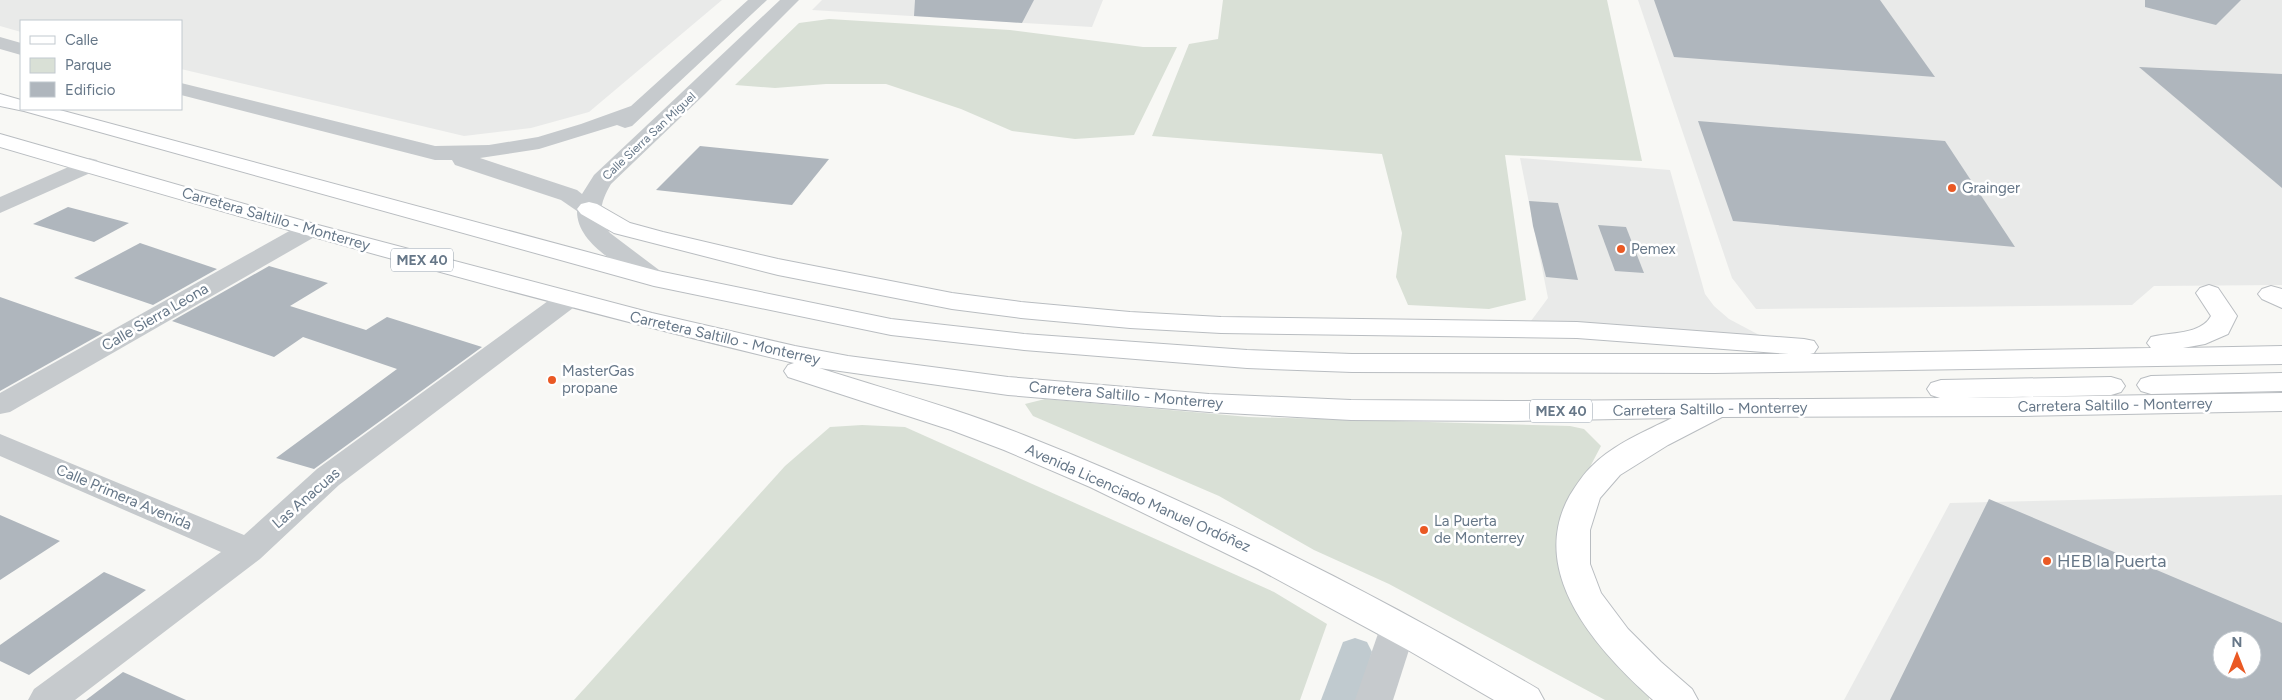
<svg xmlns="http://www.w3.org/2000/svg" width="2282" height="700" font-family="Figtree,sans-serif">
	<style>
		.built { fill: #e9eae9; fill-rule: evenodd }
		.green { fill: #d9e0d6 }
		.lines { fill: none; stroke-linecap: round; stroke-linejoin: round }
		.canal { fill: #c0cacf; fill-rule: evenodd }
		.building { fill: #afb6bd; fill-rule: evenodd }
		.major-casing { stroke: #b9bdc1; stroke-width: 2 }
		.minor { fill: #c6cacd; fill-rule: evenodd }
		.major { fill: #fff; fill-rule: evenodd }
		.poi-dot { fill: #ea5924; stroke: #fff; stroke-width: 2 }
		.labels { text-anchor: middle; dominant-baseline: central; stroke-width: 5; stroke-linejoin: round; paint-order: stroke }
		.far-street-label { font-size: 12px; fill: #678; stroke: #fff }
		.shield { fill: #fff; stroke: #94a0ac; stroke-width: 1 }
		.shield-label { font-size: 14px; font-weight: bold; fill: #678 }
		.poi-label { font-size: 15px; fill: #678; stroke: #fff; text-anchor: start }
		.street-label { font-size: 15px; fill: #678; stroke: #fff }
		.near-poi-label { font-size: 18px; fill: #678; stroke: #fff; text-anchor: start }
	</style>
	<rect width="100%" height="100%" fill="#f8f8f5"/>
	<g class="built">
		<path d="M 0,0 L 722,0 L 589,112 L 531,128 L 464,136 L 181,69 L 181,21 L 21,21 L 21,32 L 0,26 Z"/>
		<path d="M 822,0 L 1103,0 L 1092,27 L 812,10 Z"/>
		<path d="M 1638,0 L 2282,0 L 2282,285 L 2154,286 L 2132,305 L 1756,309 L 1732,278 Z"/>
		<path d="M 1520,158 L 1670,170 L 1705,294 L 1714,306 L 1729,319 L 1763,337 L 1528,325 L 1548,298 Z"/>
		<path d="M 2282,495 L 2282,700 L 1844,700 L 1950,503 ZM 2222,640 L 2252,640 L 2252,670 L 2222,670 Z"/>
	</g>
	<g class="green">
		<path d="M 1223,0 L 1607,0 L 1642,161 L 1505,155 L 1526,300 L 1489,309 L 1408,305 L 1396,277 L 1402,233 L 1382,154 L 1152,136 L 1189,44 L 1218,39 Z"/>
		<path d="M 829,19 L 1010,30 L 1143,47 L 1177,47 L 1134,135 L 1075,139 L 1012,131 L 961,109 L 886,84 L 826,84 L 775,88 L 735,85 L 799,23 Z"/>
		<path d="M 1045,399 L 1249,417 L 1570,426 L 1584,429 L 1601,446 L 1562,520 L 1650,688 L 1649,700 L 1605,700 L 1389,584 L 1314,550 L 1219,496 L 1033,416 L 1025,404 Z"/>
		<path d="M 862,425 L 905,427 L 1274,592 L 1327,624 L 1300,700 L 574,700 L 785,466 L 830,427 Z"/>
	</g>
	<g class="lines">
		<path class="canal" d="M 1355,638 L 1367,642 L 1372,652 L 1357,700 L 1321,700 L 1343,642 Z"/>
	</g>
	<g class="building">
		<path d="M 915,0 L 1034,0 L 1022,23 L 914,16 Z"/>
		<path d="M 1654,0 L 1880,0 L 1935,77 L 1674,57 Z"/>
		<path d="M 2145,0 L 2241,0 L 2216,25 L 2145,7 Z"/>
		<path d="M 2139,67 L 2282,74 L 2282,188 Z"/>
		<path d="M 1698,121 L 1945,141 L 2015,247 L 1733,221 Z"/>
		<path d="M 700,146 L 829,159 L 792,205 L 656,190 Z"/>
		<path d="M 1529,201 L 1558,203 L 1578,280 L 1546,277 L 1533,226 Z"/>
		<path d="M 68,207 L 129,223 L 94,242 L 33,224 Z"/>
		<path d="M 1598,225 L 1626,227 L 1644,273 L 1615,271 Z"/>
		<path d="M 140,243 L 217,269 L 153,305 L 74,278 Z"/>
		<path d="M 269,266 L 328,283 L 290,306 L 366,330 L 387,317 L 482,347 L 314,469 L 276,458 L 397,369 L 303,337 L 274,357 L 172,321 Z"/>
		<path d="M 0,297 L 103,333 L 0,391 Z"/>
		<path d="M 1989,499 L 2282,623 L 2282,700 L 1890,700 ZM 2222,640 L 2252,640 L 2252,670 L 2222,670 Z"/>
		<path d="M 0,515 L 60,541 L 0,580 Z"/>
		<path d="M 104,572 L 146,590 L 29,675 L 0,661 L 0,645 Z"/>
		<path d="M 123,672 L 186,700 L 86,700 Z"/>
	</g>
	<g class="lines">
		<g class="major-casing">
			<g id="major">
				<path d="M 0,94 L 21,100 L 21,109 L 56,109 L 658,271 L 891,319 L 1024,334 L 1247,350 L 1352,354 L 1789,354 L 1577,338 L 1221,333 L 1130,328 L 1021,318 L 952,309 L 778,275 L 614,233 L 581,214 L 577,209 L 581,204 L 589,202 L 597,204 L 630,223 L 663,232 L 778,259 L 952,293 L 1021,302 L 1130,312 L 1221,317 L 1577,322 L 1804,339 L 1814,341 L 1818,347 L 1814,353 L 1810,354 L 2151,348 L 2147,343 L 2151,337 C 2170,332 2201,335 2211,316 L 2196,293 L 2200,288 L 2209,285 L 2218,288 L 2237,316 L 2228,334 L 2205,344 L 2183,348 L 2282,346 L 2282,364 L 1714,373 L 1352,372 L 1247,368 L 1024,350 L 891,335 L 654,286 L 24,111 L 0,106 Z"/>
				<path d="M 0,134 L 318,225 L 652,313 L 795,346 L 848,356 L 1008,377 L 1209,394 L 1351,400 L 1508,401 L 1940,398 L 1931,395 L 1927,389 L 1931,383 L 1941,380 L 2111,377 L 2121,380 L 2125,386 L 2121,392 L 2111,395 L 1967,398 L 2282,393 L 2282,411 L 2023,416 L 1722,417 L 1668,445 L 1620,475 L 1600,498 L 1590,530 L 1590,564 L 1601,593 L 1628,629 L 1661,662 L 1692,689 L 1698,700 L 1653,700 C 1598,651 1526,573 1570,495 C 1577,484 1584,473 1593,465 C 1614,444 1646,431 1672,418 L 1508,421 L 1351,420 L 1209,412 L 1008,395 L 819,368 C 888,390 959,409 1026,436 C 1203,506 1375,593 1538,689 L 1544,700 L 1494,700 L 1406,649 L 1258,569 L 1090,487 L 1004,450 L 951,430 L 788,377 L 784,371 L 788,365 L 794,363 C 527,299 263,224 0,147 Z"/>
				<path d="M 2271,286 L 2282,289 L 2282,308 L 2262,299 L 2258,294 L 2262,289 Z"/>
				<path d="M 2282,373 L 2282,391 L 2151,394 L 2141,391 L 2137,385 L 2141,379 L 2151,376 Z"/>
			</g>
		</g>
		<g class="minor">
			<path d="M 748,0 L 767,0 L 632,126 L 625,128 L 617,125 L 539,149 L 480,158 L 577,190 L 582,194 L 594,175 L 780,0 L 799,0 L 705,94 L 611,184 C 601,201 596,216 610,233 L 663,273 L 667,278 L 663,283 L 654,286 L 645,283 C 622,265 577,245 577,211 L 561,200 L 455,165 L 452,160 L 435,160 L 181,95 L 181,83 L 435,146 L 489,145 L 538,137 L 581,124 L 631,106 Z"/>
			<path d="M 0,37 L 21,43 L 21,55 L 0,49 Z"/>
			<path d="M 89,158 L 97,160 L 100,165 L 97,170 L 0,213 L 0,197 Z"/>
			<path d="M 309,223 L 318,225 L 321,230 L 318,235 L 10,412 L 0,414 L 0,393 L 300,225 Z"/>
			<path d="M 568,291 L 577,293 L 581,299 L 577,305 L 339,485 L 260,559 L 75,700 L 28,700 L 34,689 L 221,552 L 0,456 L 0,434 L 244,535 L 317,469 L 559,293 Z"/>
			<path d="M 1398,614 L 1411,618 L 1416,628 L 1393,700 L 1355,700 L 1380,628 L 1385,618 Z"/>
		</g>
		<use href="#major" class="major"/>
	</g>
	<g class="poi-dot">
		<circle cx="1952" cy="188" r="5"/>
		<circle cx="1621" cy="249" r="5"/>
		<circle cx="552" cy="380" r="5"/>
		<circle cx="1424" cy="530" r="5"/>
		<circle cx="2047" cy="561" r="5"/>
	</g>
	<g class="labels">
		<g class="far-street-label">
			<text transform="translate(649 136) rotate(-43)">Calle Sierra San Miguel</text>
		</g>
		<g class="shield">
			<rect x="391" y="248.5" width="62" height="23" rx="4"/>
			<rect x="1530" y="399.5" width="62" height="23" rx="4"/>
		</g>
		<g class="shield-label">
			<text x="422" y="260">MEX 40</text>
			<text x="1561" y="411">MEX 40</text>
		</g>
		<g class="poi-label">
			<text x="1962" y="188">Grainger</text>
			<text x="1631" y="249">Pemex</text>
			<text x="562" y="371">MasterGas<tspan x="562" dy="17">propane</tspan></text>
			<text x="1434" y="521">La Puerta<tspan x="1434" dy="17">de Monterrey</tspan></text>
		</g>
		<g class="street-label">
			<text transform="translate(276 219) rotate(16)">Carretera Saltillo - Monterrey</text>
			<text transform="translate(155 317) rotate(-30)">Calle Sierra Leona</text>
			<text transform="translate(725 338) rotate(13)">Carretera Saltillo - Monterrey</text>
			<text transform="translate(1126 395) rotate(5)">Carretera Saltillo - Monterrey</text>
			<text transform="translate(2115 405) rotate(-1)">Carretera Saltillo - Monterrey</text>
			<text transform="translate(1710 409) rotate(-1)">Carretera Saltillo - Monterrey</text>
			<text transform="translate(124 497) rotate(23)">Calle Primera Avenida</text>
			<text transform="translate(306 498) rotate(-41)">Las Anacuas</text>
			<text transform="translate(1138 498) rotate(24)">Avenida Licenciado Manuel Ordóñez</text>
		</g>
		<g class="near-poi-label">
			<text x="2057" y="561">HEB la Puerta</text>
		</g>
	</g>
	<rect x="20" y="20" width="162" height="90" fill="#ffffff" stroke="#c2c9cf"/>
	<rect x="30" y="36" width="25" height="8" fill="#ffffff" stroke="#c2c9cf"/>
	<text x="65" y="45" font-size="15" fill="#667788">Calle</text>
	<rect x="30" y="58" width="25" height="15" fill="#d9e0d6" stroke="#c2c9cf"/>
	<text x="65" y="70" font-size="15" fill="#667788">Parque</text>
	<rect x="30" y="82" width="25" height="15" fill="#afb6bd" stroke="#c2c9cf"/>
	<text x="65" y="95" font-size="15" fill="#667788">Edificio</text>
	<g transform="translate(2237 655)"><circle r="24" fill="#ffffff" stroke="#c2c9cf"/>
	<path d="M0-4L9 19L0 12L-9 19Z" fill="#ea5924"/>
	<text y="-8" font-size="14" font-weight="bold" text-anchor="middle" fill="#667788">N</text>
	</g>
</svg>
